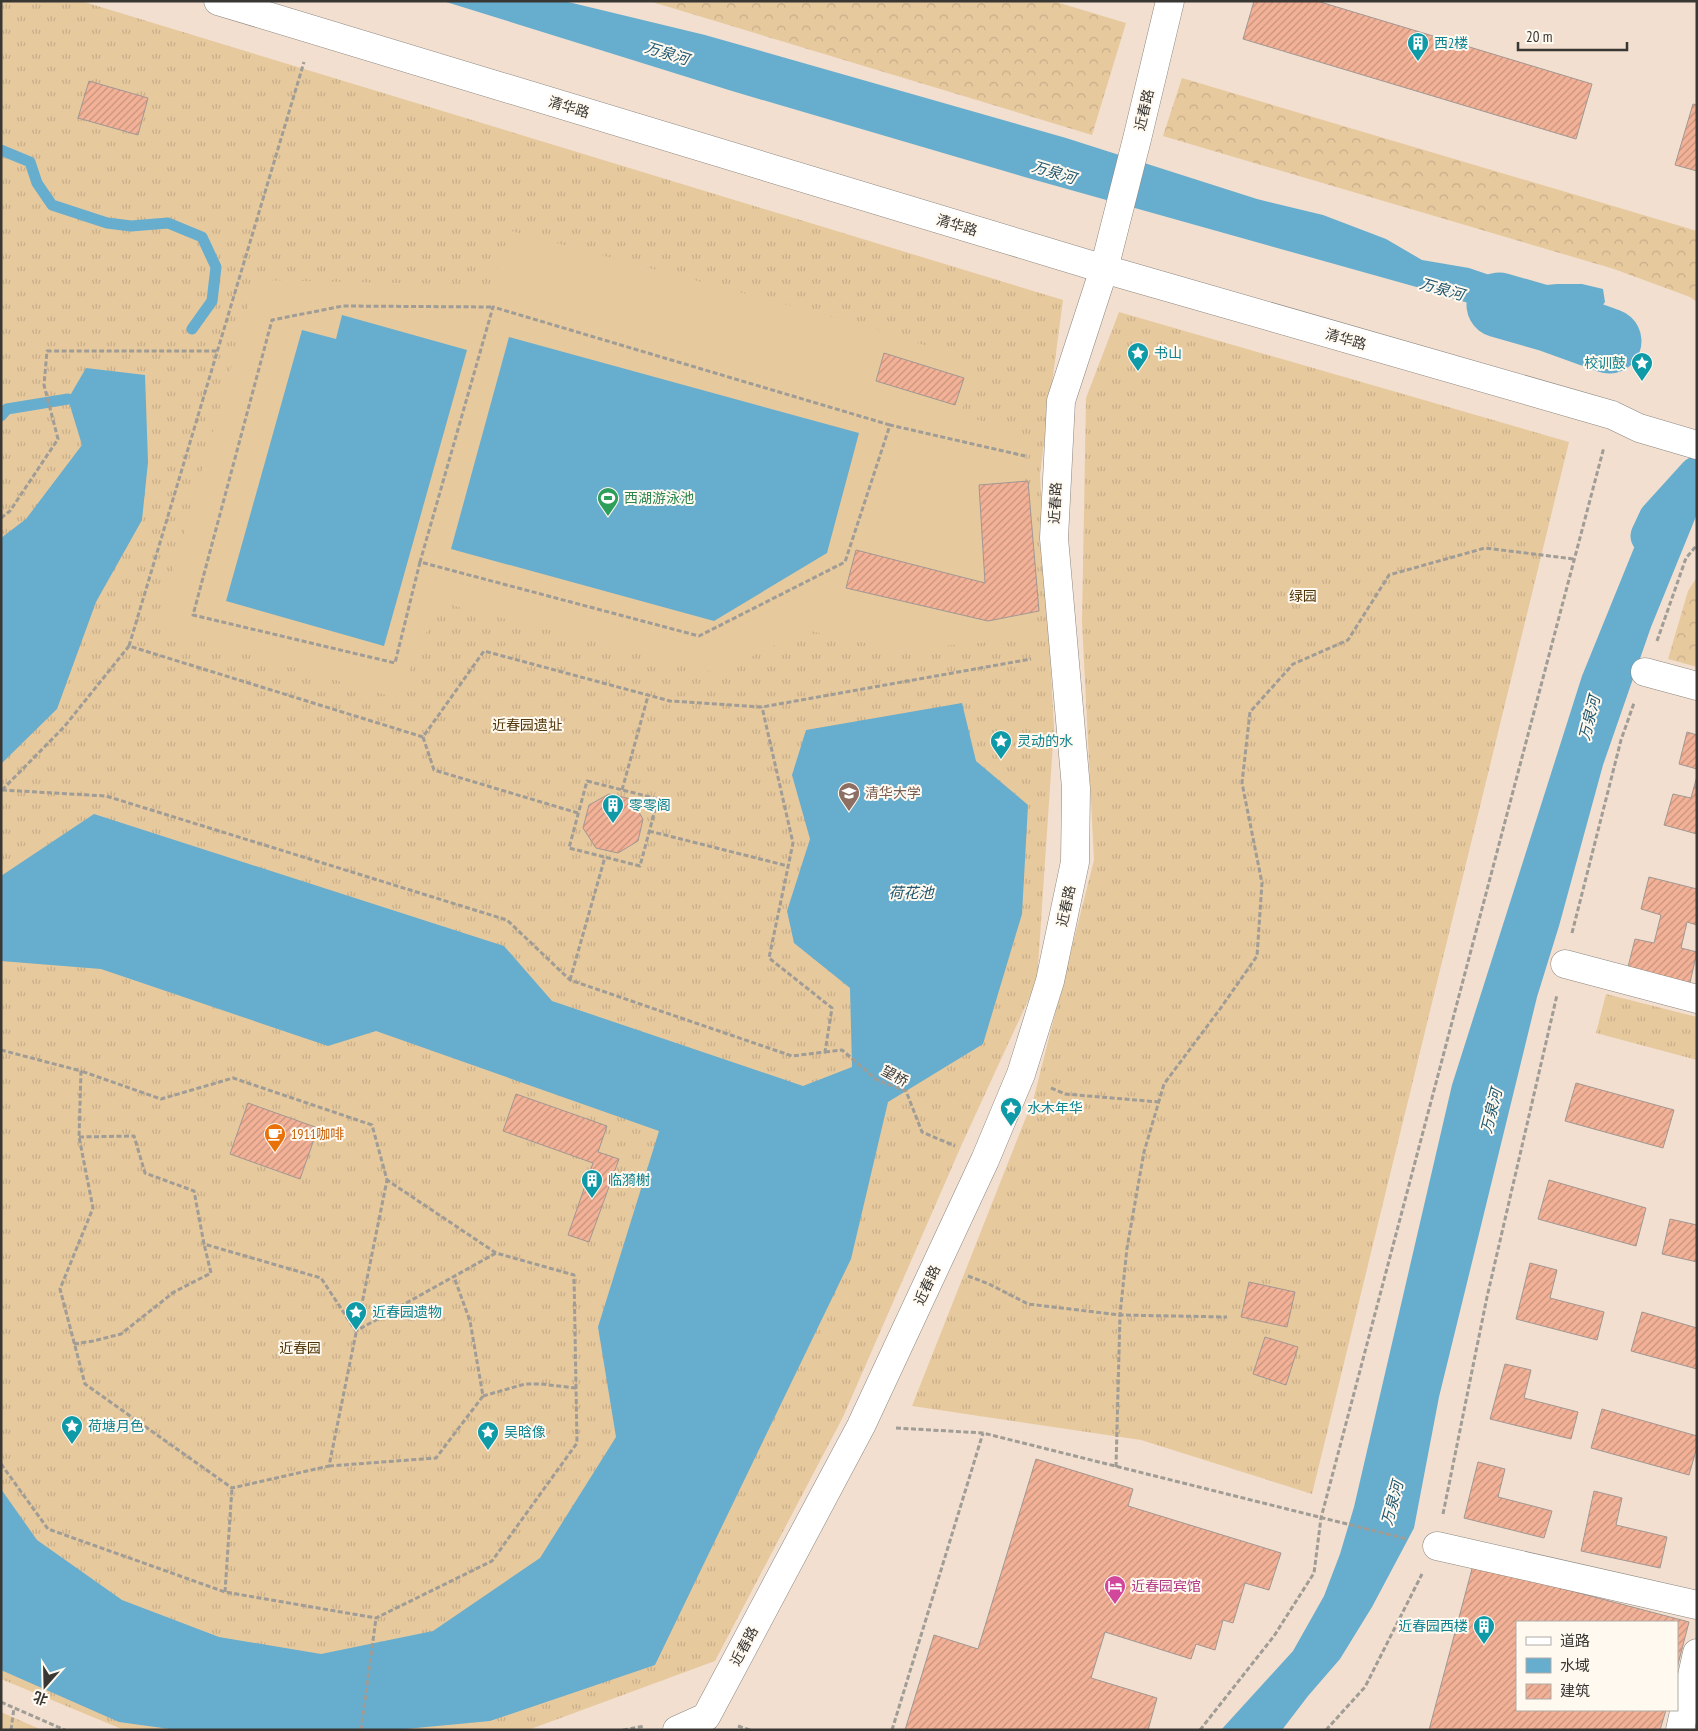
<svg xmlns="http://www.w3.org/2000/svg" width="1698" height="1731" font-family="'PT Sans Narrow','Noto Sans SC',sans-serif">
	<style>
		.education { fill: #f2dfcf; fill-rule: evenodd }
		.grass { fill: url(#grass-tufts) }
		.forest { fill: url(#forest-crowns) }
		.garden { fill: #e7c99e }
		.water { fill: #67adce }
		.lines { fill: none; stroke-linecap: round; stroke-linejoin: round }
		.stream { stroke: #67adce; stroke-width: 11 }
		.canal { stroke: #67adce; stroke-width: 39 }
		.river { stroke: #67adce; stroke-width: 65 }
		.building { fill: url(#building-hatch); stroke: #a19793 }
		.minor-casing { stroke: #8b867e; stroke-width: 29 }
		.path { stroke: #a09c96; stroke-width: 3; stroke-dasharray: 5 2.5; stroke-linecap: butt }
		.minor { stroke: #fff; stroke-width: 28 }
		.labels { text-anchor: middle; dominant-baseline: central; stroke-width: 4; stroke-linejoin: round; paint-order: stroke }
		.culture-label { font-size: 14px; fill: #0d838f; stroke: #fff9f0; text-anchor: start }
		.street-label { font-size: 14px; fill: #393734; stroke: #fff9f0 }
		.leisure-label { font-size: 14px; fill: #27864d; stroke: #fff9f0; text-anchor: start }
		.park-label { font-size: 14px; fill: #4f3507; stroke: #fff9f0 }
		.education-label { font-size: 14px; fill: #785e54; stroke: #fff9f0; text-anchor: start }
		.food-label { font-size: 14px; fill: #c56008; stroke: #fff9f0; text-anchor: start }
		.hotel-label { font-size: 14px; fill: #b23c85; stroke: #fff9f0; text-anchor: start }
		.water-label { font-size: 15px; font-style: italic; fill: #20576e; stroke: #fff9f0 }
	</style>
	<defs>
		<pattern id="grass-tufts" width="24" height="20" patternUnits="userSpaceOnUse" patternTransform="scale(1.25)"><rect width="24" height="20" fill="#e7c99e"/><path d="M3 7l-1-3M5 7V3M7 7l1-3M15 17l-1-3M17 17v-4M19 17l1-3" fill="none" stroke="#c7ad89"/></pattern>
		<pattern id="forest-crowns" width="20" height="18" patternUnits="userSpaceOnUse" patternTransform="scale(1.25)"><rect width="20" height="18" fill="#e7c99e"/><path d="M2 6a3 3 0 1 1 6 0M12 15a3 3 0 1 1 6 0" fill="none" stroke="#c7ad89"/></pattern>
		<pattern id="building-hatch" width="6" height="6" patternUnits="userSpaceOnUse" patternTransform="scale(1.25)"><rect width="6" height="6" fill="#f3b297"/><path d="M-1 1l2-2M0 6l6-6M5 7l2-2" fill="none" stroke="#c6927c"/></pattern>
	</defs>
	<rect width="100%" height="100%" fill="#f2ebe3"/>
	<path class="education" d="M 1,1 L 1697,1 L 1697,1730 L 1,1730 ZM 1517,1622 L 1677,1622 L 1677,1710 L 1517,1710 Z"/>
	<g class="grass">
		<path d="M 1,1 L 81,1 L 1063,300 L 1040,474 L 1054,728 L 1037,981 L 962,1144 L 843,1417 L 715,1661 L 528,1730 L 124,1730 L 1,1679 Z"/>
		<path d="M 1119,312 L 1569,442 L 1312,1494 L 1141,1440 L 912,1406 L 1034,1097 L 1094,860 L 1082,622 L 1086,398 Z"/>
		<path d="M 1606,994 L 1697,1017 L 1697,1060 L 1596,1033 Z"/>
		<path d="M 1,1712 L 42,1730 L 1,1730 Z"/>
	</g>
	<g class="forest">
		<path d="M 649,1 L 1053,1 L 1126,23 L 1092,135 Z"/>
		<path d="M 1182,78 L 1697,231 L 1697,302 L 1690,297 L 1614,269 L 1163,136 Z"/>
		<path d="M 1697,577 L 1697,667 L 1668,659 L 1688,591 Z"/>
	</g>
	<path class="garden" d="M 511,231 L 870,327 L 977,363 L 960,415 L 1023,432 L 1033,638 L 898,650 L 806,630 L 717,673 L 440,602 L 397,698 L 157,628 L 256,280 L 491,285 Z"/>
	<g class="water">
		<path d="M 443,1 L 564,1 L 705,35 L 1066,138 L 1257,199 L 1323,215 L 1386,239 L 1422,260 L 1469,268 L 1525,287 L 1557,284 L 1582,284 L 1603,289 L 1605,302 L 1591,320 L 1581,338 L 1420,288 L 1028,178 L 732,91 Z"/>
		<path d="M 342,315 L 467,350 L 384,646 L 226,601 L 302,330 L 336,339 Z"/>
		<path d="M 509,337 L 859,433 L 827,553 L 714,621 L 451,549 Z"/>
		<path d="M 86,368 L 145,375 L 148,462 L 142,520 L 96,602 L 57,709 L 1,764 L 1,538 L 26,519 L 82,445 L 68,399 Z"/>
		<path d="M 1668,489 L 1697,499 L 1697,514 L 1651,627 L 1603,765 L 1559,926 L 1537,997 L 1439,1397 L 1414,1528 L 1372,1607 L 1340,1659 L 1308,1696 L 1282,1730 L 1221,1730 L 1293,1651 L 1324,1596 L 1340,1554 L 1354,1507 L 1452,1085 L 1582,676 L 1649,511 Z"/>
		<path d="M 962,703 L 976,761 L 1028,805 L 1022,914 L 983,1044 L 888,1102 L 851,1259 L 655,1665 L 490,1721 L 395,1730 L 177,1730 L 119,1722 L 1,1670 L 1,1489 L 37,1540 L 122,1600 L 219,1637 L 321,1654 L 433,1631 L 540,1558 L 616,1437 L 598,1327 L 659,1131 L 376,1031 L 328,1046 L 101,969 L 1,961 L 1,876 L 94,814 L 504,946 L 552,1001 L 803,1086 L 852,1067 L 850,988 L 794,943 L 787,911 L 810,839 L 792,775 L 806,730 Z"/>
	</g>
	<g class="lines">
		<g class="stream">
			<path d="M 1,150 L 30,162 L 37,183 L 52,205 L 107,223 L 131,226 L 168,223 L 202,237 L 216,267 L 212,301 L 192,329"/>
			<path d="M 1,416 L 7,409 L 68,399"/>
		</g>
		<path class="canal" d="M 1650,536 L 1658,519 L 1697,476"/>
		<path class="river" d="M 1499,305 L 1548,319 L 1609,341"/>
	</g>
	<g class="building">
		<path d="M 1254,1 L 1317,1 L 1592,84 L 1576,139 L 1243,39 Z"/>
		<path d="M 89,81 L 148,98 L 138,135 L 78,118 Z"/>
		<path d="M 1693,104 L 1697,105 L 1697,171 L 1675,165 Z"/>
		<path d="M 884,353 L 964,378 L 955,405 L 876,381 Z"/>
		<path d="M 1028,481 L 1039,611 L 988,621 L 846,588 L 856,550 L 985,583 L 979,485 Z"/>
		<path d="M 1687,732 L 1697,735 L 1697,769 L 1679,764 Z"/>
		<path d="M 1697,776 L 1697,834 L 1664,825 L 1673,794 L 1691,798 Z"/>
		<path d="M 609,794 L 631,799 L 643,819 L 638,841 L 618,853 L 596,848 L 583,828 L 589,805 Z"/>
		<path d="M 1649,877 L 1697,889 L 1697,925 L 1687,922 L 1681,948 L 1697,952 L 1689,987 L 1627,971 L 1635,939 L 1654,943 L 1661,915 L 1641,909 Z"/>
		<path d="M 1576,1083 L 1674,1110 L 1663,1148 L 1565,1121 Z"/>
		<path d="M 516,1094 L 607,1126 L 598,1152 L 619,1159 L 589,1242 L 568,1235 L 593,1163 L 503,1131 Z"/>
		<path d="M 248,1103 L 318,1128 L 300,1179 L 230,1154 Z"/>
		<path d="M 1549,1180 L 1646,1208 L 1636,1246 L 1538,1219 Z"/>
		<path d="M 1670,1219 L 1697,1225 L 1697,1262 L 1662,1254 Z"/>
		<path d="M 1530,1263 L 1557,1270 L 1550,1298 L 1604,1312 L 1597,1340 L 1516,1319 Z"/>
		<path d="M 1249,1282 L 1295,1292 L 1287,1327 L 1241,1317 Z"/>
		<path d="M 1642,1312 L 1697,1328 L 1697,1369 L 1631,1351 Z"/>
		<path d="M 1265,1337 L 1298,1347 L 1286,1385 L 1253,1374 Z"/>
		<path d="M 1505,1364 L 1531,1370 L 1524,1398 L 1578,1412 L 1571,1439 L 1490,1419 Z"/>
		<path d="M 1602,1409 L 1697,1436 L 1697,1447 L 1689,1475 L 1591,1448 Z"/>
		<path d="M 1036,1459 L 1133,1489 L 1128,1506 L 1281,1553 L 1269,1590 L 1245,1583 L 1233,1623 L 1223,1620 L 1215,1650 L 1196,1644 L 1191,1659 L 1105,1632 L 1091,1678 L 1157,1698 L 1148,1730 L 905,1730 L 934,1635 L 978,1649 Z"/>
		<path d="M 1478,1462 L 1505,1469 L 1498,1497 L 1552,1511 L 1544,1538 L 1464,1518 Z"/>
		<path d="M 1594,1491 L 1622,1498 L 1616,1525 L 1667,1537 L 1660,1568 L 1581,1551 Z"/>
		<path d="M 1473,1565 L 1689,1622 L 1677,1668 L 1677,1622 L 1517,1622 L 1517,1710 L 1666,1710 L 1660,1730 L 1429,1730 Z"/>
	</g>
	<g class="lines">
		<g class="minor-casing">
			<g id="minor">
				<path d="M 218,1 L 1104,269 L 1612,415 L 1639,428 L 1697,445"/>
				<path d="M 1645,672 L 1697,686"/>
				<path d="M 1565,964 L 1697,999"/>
				<path d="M 1437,1546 L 1697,1605"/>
				<path d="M 677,1730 L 706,1717 L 861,1426 L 985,1160 L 1021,1074 L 1050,981 L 1075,862 L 1076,788 L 1054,538 L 1061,401 L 1104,269 L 1137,139 L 1170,1"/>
				<path d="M 1680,1730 L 1697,1653"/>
			</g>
		</g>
		<g class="path">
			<path d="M 890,425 L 493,307 L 420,562 L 699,636 L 845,562 L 890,425 L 1025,456"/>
			<path d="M 1,518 L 10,511 L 58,439 L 44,385 L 47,351 L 218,351"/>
			<path d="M 420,562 L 395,663 L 193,615 L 272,320 L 343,306 L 493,307"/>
			<path d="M 1657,641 L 1686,558 L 1697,545"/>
			<path d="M 129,646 L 304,62"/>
			<path d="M 423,737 L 434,770 L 578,813"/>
			<path d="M 587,781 L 658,799 L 640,866 L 569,848 Z"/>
			<path d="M 2,790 L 106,796 L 507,920 L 570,980 L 792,1056 L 825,1052 L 832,1008 L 769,958 L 793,843 L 762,707"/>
			<path d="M 2,790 L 64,727 L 129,646 L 423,737 L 484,651 L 670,701 L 762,707 L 1031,659"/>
			<path d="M 622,790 L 648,696"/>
			<path d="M 649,831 L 788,866"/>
			<path d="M 1572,933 L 1621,740 L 1634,703"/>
			<path d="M 570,980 L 605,857"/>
			<path d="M 1,1050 L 81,1071 L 79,1137 L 93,1208 L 60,1289 L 85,1384 L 232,1488 L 329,1466 L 387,1180 L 372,1125 L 233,1078 L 161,1099 L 81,1071"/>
			<path d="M 825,1052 L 842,1050 L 877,1080 L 906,1091 L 922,1132 L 955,1146"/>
			<path d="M 1051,1088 L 1065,1094 L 1159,1102"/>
			<path d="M 79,1137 L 134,1136 L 145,1173 L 194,1191 L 204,1244 L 321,1278 L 356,1331 L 496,1253"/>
			<path d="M 968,1276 L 989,1284 L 1028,1304 L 1120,1315 L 1227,1317"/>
			<path d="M 74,1344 L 93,1341 L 121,1334 L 174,1292 L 211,1273 L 204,1244"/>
			<path d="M 483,1396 L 525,1384 L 541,1384 L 576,1388"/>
			<path d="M 896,1428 L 983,1433 L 1407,1539"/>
			<path d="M 1,1464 L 48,1529 L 225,1592 L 376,1618 L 492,1561 L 577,1443 L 574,1275 L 496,1253 L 387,1180"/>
			<path d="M 329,1466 L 436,1458 L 483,1396 L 470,1321 L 454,1277"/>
			<path d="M 1116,1467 L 1120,1315 L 1127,1248 L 1144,1152 L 1164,1084 L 1220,1009 L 1257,956 L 1262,883 L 1242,783 L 1250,712 L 1293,664 L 1348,640 L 1389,575 L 1485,548 L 1574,559"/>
			<path d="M 1443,1514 L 1487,1297 L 1557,995"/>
			<path d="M 225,1592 L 232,1488"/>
			<path d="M 1,1702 L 65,1730"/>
			<path d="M 738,1726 L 750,1730"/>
			<path d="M 11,1730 L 14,1708"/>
			<path d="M 361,1730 L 376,1618"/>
			<path d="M 623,1730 L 645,1726"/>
			<path d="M 892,1730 L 983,1433"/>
			<path d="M 1200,1730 L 1274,1636 L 1314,1573 L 1321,1518 L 1604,447"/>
			<path d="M 1326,1730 L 1365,1687 L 1422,1574"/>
		</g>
		<use href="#minor" class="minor"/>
	</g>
	<defs>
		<g id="building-pin" transform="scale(1.125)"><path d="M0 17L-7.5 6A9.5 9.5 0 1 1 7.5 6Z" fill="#0f9aa8" stroke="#fff9f0"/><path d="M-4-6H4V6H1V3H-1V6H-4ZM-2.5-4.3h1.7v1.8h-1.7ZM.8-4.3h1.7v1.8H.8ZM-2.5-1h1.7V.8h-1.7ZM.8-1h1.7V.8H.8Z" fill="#fff"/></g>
		<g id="sight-pin" transform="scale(1.125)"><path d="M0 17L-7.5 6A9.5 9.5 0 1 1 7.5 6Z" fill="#0f9aa8" stroke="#fff9f0"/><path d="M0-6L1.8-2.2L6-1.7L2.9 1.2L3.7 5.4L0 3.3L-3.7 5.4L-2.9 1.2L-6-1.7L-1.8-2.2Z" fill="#fff"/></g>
		<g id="stadium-pin" transform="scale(1.125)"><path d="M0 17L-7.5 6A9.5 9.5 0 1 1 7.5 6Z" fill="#2e9e5b" stroke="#fff9f0"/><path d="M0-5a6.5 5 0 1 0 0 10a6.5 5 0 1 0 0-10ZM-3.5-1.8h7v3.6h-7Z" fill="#fff"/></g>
		<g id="university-pin" transform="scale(1.125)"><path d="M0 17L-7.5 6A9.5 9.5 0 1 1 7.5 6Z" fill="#8d6e63" stroke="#fff9f0"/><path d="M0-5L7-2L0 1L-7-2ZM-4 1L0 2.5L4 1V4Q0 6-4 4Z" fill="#fff"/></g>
		<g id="cafe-pin" transform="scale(1.125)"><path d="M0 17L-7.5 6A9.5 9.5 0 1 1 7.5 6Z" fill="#e8710a" stroke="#fff9f0"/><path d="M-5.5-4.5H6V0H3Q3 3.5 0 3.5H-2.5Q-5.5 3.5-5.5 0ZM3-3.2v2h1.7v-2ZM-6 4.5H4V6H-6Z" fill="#fff"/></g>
		<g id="hotel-pin" transform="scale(1.125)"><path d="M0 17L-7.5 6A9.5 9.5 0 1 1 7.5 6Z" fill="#d1479c" stroke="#fff9f0"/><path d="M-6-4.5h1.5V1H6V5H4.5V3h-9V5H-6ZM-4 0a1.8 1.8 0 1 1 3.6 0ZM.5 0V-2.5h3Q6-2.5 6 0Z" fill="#fff"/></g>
	</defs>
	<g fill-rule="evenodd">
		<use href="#building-pin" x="1418" y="43"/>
		<use href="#sight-pin" x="1138" y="353"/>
		<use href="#sight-pin" x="1642" y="363"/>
		<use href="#stadium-pin" x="608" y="498"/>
		<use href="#sight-pin" x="1001" y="741"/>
		<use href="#university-pin" x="849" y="793"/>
		<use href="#building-pin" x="613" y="805"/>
		<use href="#sight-pin" x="1011" y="1108"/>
		<use href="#cafe-pin" x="275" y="1134"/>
		<use href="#building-pin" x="592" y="1180"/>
		<use href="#sight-pin" x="356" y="1312"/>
		<use href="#sight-pin" x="72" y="1426"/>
		<use href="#sight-pin" x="488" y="1432"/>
		<use href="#hotel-pin" x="1115" y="1586"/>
		<use href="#building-pin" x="1484" y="1626"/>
	</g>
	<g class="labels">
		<g class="culture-label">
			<text x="1434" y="43">西2楼</text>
			<text x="1154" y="353">书山</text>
			<text x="1626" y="363" text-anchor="end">校训鼓</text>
			<text x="1017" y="741">灵动的水</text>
			<text x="629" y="805">零零阁</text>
			<text x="1027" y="1108">水木年华</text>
			<text x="608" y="1180">临漪榭</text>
			<text x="372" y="1312">近春园遗物</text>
			<text x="88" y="1426">荷塘月色</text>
			<text x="504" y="1432">吴晗像</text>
			<text x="1468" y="1626" text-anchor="end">近春园西楼</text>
		</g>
		<g class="street-label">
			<text transform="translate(569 107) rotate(17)">清华路</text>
			<text transform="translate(1144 110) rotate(-77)">近春路</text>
			<text transform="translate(957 225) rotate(17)">清华路</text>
			<text transform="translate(1346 339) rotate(16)">清华路</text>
			<text transform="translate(1055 503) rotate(-87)">近春路</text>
			<text transform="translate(1066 906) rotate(-78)">近春路</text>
			<text transform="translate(895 1076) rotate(29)">望桥</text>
			<text transform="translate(927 1285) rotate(-65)">近春路</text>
			<text transform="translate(744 1646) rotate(-62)">近春路</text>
		</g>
		<g class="leisure-label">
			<text x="624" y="498">西湖游泳池</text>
		</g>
		<g class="park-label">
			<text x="1303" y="596">绿园</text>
			<text x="527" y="725">近春园遗址</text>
			<text x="300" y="1348">近春园</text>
		</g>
		<g class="education-label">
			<text x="865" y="793">清华大学</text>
		</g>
		<g class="food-label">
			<text x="291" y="1134">1911咖啡</text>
		</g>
		<g class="hotel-label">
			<text x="1131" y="1586">近春园宾馆</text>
		</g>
		<g class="water-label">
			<text transform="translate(667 53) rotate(17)">万泉河</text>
			<text transform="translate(1054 172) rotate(17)">万泉河</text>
			<text transform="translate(1442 289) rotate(16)">万泉河</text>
			<text transform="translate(1589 718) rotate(-76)">万泉河</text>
			<text x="911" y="892">荷花池</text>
			<text transform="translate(1491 1111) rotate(-76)">万泉河</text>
			<text transform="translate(1392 1503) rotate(-75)">万泉河</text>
		</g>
	</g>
	<rect width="1698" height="1731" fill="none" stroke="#393734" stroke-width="5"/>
	<rect x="1516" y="1621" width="162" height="90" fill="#fff9f0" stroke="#b0aba5"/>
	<rect x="1526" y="1637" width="25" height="8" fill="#ffffff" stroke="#b0aba5"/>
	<text x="1560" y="1646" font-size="15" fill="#393734">道路</text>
	<rect x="1526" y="1658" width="25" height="15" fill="#67adce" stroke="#b0aba5"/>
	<text x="1560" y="1671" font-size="15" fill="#393734">水域</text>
	<rect x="1526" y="1684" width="25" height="15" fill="url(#building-hatch)" stroke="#b0aba5"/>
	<text x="1560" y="1696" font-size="15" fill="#393734">建筑</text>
	<g transform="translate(45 1686) rotate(200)" stroke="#fff9f0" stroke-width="4" paint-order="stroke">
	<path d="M0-4L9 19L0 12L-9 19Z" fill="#393734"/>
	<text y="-8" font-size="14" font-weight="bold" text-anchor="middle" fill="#393734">北</text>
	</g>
	<path d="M1518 42v8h109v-8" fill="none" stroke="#393734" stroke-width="2.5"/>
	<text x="1526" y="42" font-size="15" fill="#393734" stroke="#fff9f0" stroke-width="4" paint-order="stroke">20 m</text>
</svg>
